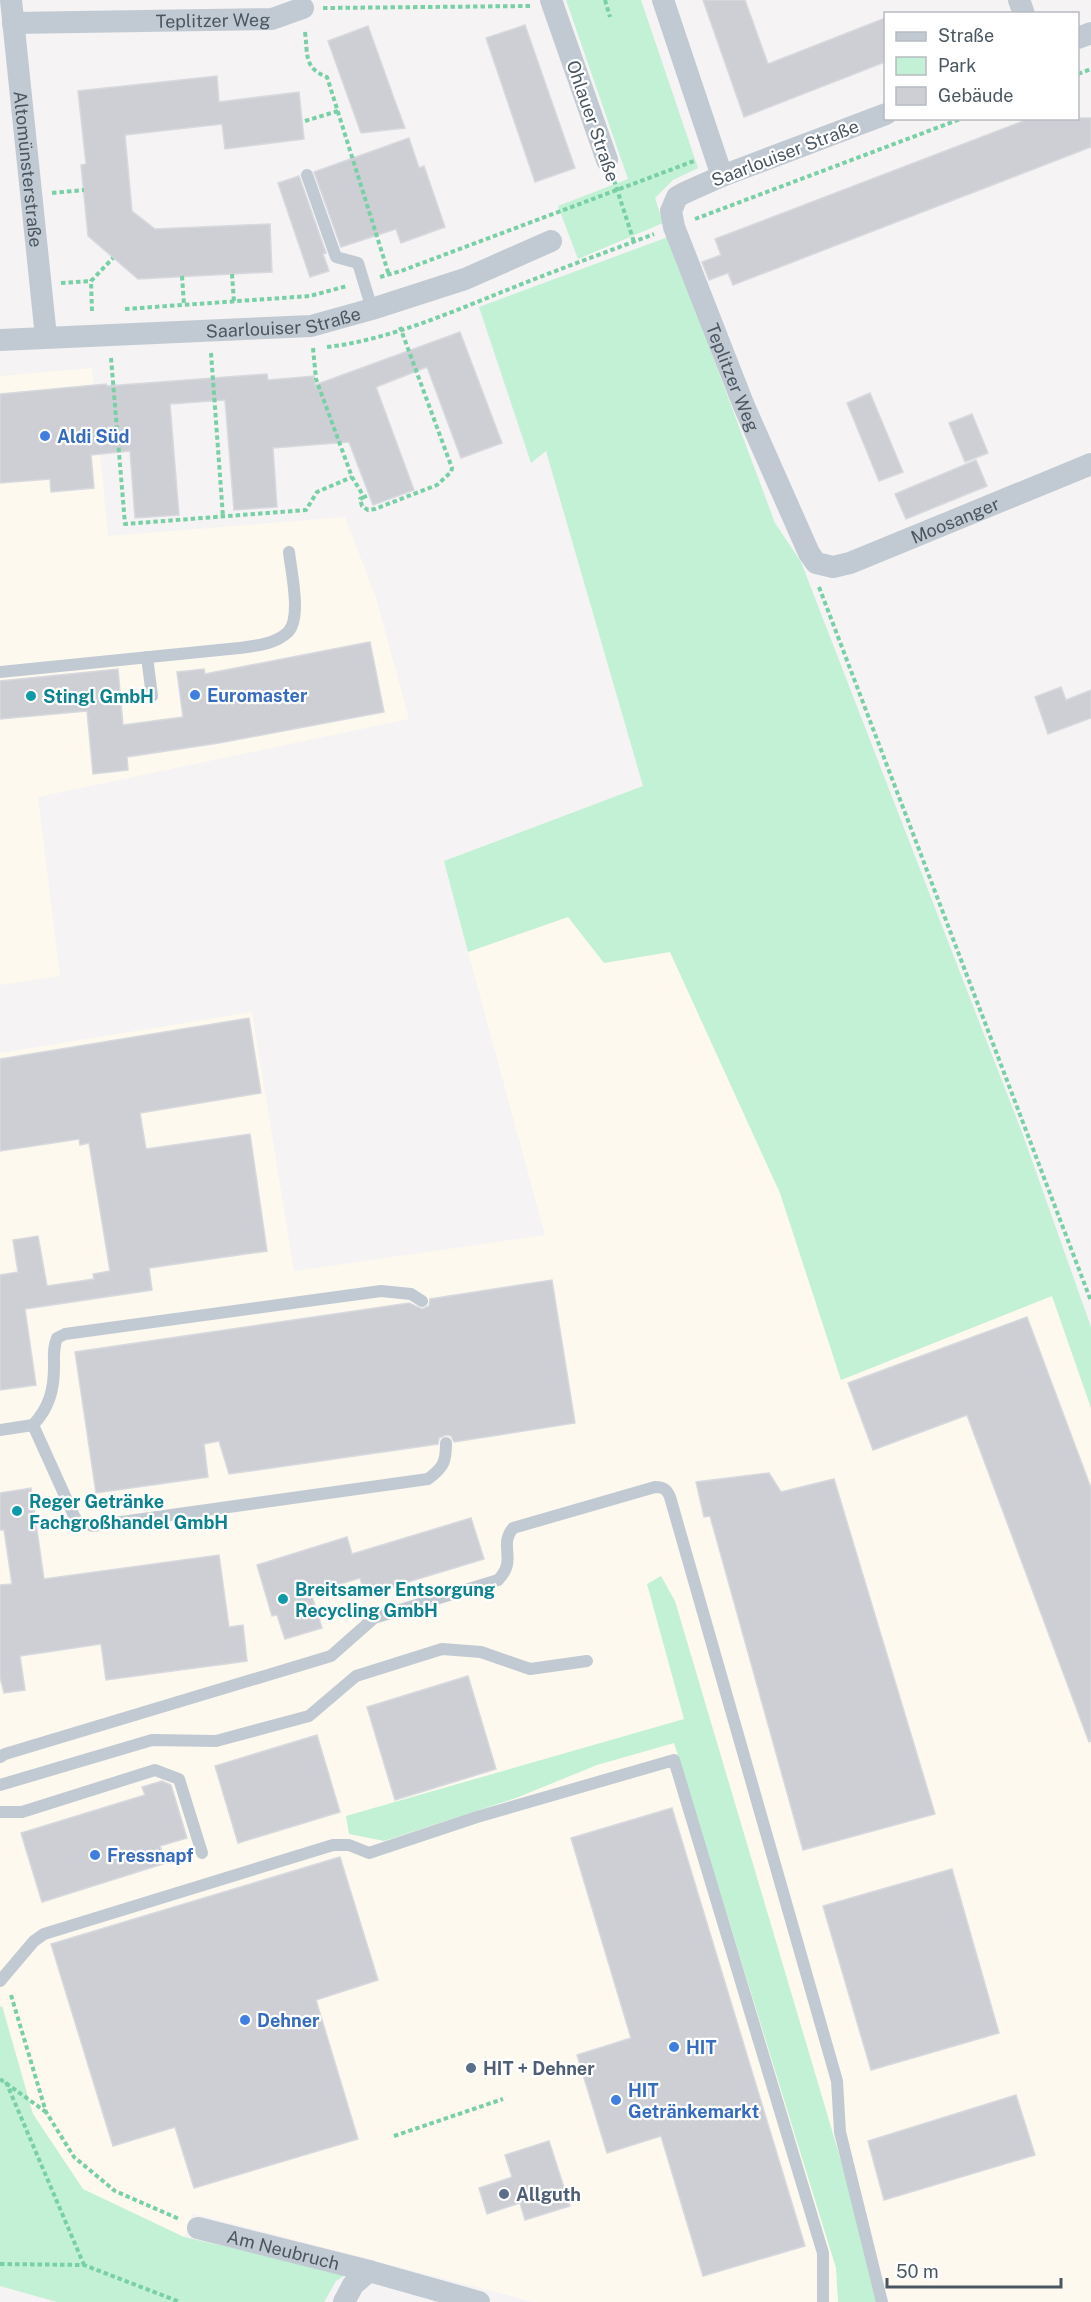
<svg xmlns="http://www.w3.org/2000/svg" width="1091" height="2302" font-family="'Public Sans',sans-serif">
	<style>
		.commercial { fill: #fdf9ef }
		.green { fill: #c3f1d5 }
		.building { fill: #cdcfd5; stroke: #d7d9de; stroke-width: 1.5 }
		.lines { fill: none; stroke-linecap: round; stroke-linejoin: round }
		.path { stroke: #7ad0a6; stroke-width: 4; stroke-dasharray: 4.5 3; stroke-linecap: butt }
		.lane { stroke: #c1cad2; stroke-width: 12 }
		.street { stroke: #c1cad2; stroke-width: 22 }
		.shop-dot { fill: #3f7fe0; stroke: #fff; stroke-width: 2 }
		.culture-dot { fill: #0f9aa8; stroke: #fff; stroke-width: 2 }
		.service-dot { fill: #5c6f8a; stroke: #fff; stroke-width: 2 }
		.labels { text-anchor: middle; dominant-baseline: central; stroke-width: 4.5; stroke-linejoin: round; paint-order: stroke }
		.street-label { font-size: 18px; fill: #4a5661; stroke: #fff }
		.shop-label { font-size: 18px; font-weight: bold; fill: #366cbe; stroke: #fff; text-anchor: start }
		.culture-label { font-size: 18px; font-weight: bold; fill: #0d838f; stroke: #fff; text-anchor: start }
		.service-label { font-size: 18px; font-weight: bold; fill: #4e5e75; stroke: #fff; text-anchor: start }
	</style>
	<rect width="100%" height="100%" fill="#f5f3f3"/>
	<g class="commercial">
		<path d="M 92,368 L 108,536 L 345,517 L 376,598 L 409,719 L 38,797 L 60,976 L 0,985 L 0,376 Z"/>
		<path d="M 568,917 L 604,963 L 670,952 L 780,1194 L 841,1380 L 1052,1296 L 1091,1408 L 1091,2302 L 534,2302 L 192,2213 L 184,2237 L 83,2189 L 33,2114 L 3,2007 L 0,2007 L 0,1053 L 252,1012 L 294,1271 L 545,1235 L 468,952 Z"/>
	</g>
	<g class="green">
		<path d="M 566,0 L 641,0 L 698,168 L 673,180 L 655,198 L 663,223 L 578,259 L 558,206 L 628,179 Z"/>
		<path d="M 668,237 L 775,523 L 801,562 L 1023,1135 L 1091,1327 L 1091,1408 L 1052,1296 L 841,1380 L 780,1193 L 670,952 L 604,963 L 568,917 L 468,952 L 444,861 L 643,786 L 546,451 L 531,463 L 479,307 Z"/>
		<path d="M 661,1576 L 675,1601 L 850,2191 L 877,2302 L 838,2302 L 836,2268 L 674,1743 L 597,1765 L 516,1798 L 384,1841 L 349,1834 L 346,1816 L 684,1719 L 647,1584 Z"/>
		<path d="M 2,2006 L 33,2114 L 83,2189 L 184,2237 L 347,2274 L 336,2281 L 324,2302 L 57,2302 L 0,2286 L 0,2007 Z"/>
	</g>
	<g class="building">
		<path d="M 703,0 L 745,0 L 768,64 L 885,18 L 885,62 L 744,117 Z"/>
		<path d="M 525,25 L 575,168 L 535,182 L 486,38 Z"/>
		<path d="M 368,26 L 396,104 L 405,128 L 361,133 L 347,94 L 328,41 Z"/>
		<path d="M 217,76 L 219,102 L 299,92 L 304,139 L 225,149 L 222,124 L 125,135 L 132,211 L 155,229 L 270,224 L 272,272 L 138,279 L 88,236 L 81,165 L 86,164 L 78,91 Z"/>
		<path d="M 1031,118 L 1091,118 L 1091,147 L 733,285 L 728,273 L 709,280 L 702,262 L 721,255 L 715,239 Z"/>
		<path d="M 409,138 L 419,168 L 424,166 L 445,227 L 401,243 L 396,229 L 341,247 L 314,172 Z"/>
		<path d="M 299,176 L 326,253 L 323,254 L 329,271 L 310,277 L 278,183 Z"/>
		<path d="M 460,332 L 502,443 L 461,458 L 427,367 L 376,387 L 414,490 L 373,505 L 349,442 L 273,448 L 277,507 L 234,510 L 225,400 L 170,404 L 179,515 L 135,518 L 130,451 L 91,455 L 94,488 L 51,492 L 50,479 L 0,483 L 0,394 L 106,384 L 107,386 L 267,374 L 268,380 L 314,376 L 315,385 Z"/>
		<path d="M 870,393 L 903,472 L 879,481 L 847,403 Z"/>
		<path d="M 972,414 L 988,453 L 965,462 L 949,423 Z"/>
		<path d="M 976,460 L 987,486 L 906,519 L 895,494 Z"/>
		<path d="M 370,642 L 384,712 L 219,743 L 127,757 L 128,770 L 93,774 L 87,711 L 0,719 L 0,681 L 118,669 L 123,725 L 183,717 L 177,672 L 204,669 L 205,674 Z"/>
		<path d="M 1061,687 L 1066,700 L 1091,690 L 1091,718 L 1048,734 L 1035,697 Z"/>
		<path d="M 249,1018 L 261,1093 L 140,1113 L 146,1149 L 250,1134 L 267,1251 L 149,1268 L 152,1290 L 25,1309 L 36,1385 L 0,1390 L 0,1275 L 18,1272 L 13,1240 L 38,1236 L 47,1286 L 94,1279 L 93,1274 L 110,1271 L 89,1143 L 80,1145 L 79,1139 L 0,1151 L 0,1059 Z"/>
		<path d="M 552,1280 L 575,1423 L 454,1442 L 451,1436 L 446,1435 L 439,1438 L 438,1444 L 229,1474 L 219,1441 L 204,1444 L 208,1477 L 96,1493 L 75,1352 L 409,1303 L 422,1309 L 429,1306 L 430,1299 Z"/>
		<path d="M 1027,1317 L 1091,1488 L 1091,1741 L 1089,1742 L 967,1415 L 873,1450 L 848,1383 Z"/>
		<path d="M 769,1473 L 781,1492 L 834,1479 L 935,1814 L 803,1850 L 710,1516 L 704,1517 L 696,1482 Z"/>
		<path d="M 31,1488 L 44,1579 L 219,1555 L 229,1627 L 243,1625 L 247,1661 L 106,1680 L 101,1644 L 20,1656 L 25,1690 L 4,1693 L 0,1677 L 0,1585 L 12,1584 L 4,1530 L 0,1530 L 0,1493 Z"/>
		<path d="M 471,1518 L 484,1559 L 365,1595 L 360,1578 L 311,1593 L 322,1628 L 285,1639 L 277,1615 L 272,1616 L 257,1565 L 347,1537 L 352,1554 Z"/>
		<path d="M 468,1676 L 496,1769 L 395,1800 L 367,1707 Z"/>
		<path d="M 317,1735 L 340,1812 L 238,1843 L 215,1766 Z"/>
		<path d="M 162,1781 L 171,1785 L 187,1838 L 160,1846 L 166,1863 L 42,1902 L 21,1833 L 145,1795 L 142,1787 Z"/>
		<path d="M 672,1808 L 805,2246 L 703,2276 L 661,2136 L 607,2153 L 577,2055 L 631,2038 L 571,1838 Z"/>
		<path d="M 340,1857 L 378,1980 L 316,2000 L 358,2139 L 194,2188 L 175,2127 L 113,2146 L 51,1944 Z"/>
		<path d="M 952,1869 L 999,2033 L 871,2070 L 823,1906 Z"/>
		<path d="M 1016,2095 L 1035,2155 L 884,2200 L 868,2141 Z"/>
		<path d="M 549,2141 L 570,2206 L 525,2220 L 520,2203 L 487,2214 L 479,2188 L 512,2177 L 505,2155 Z"/>
	</g>
	<g class="lines">
		<g class="path">
			<path d="M 605,0 L 610,17"/>
			<path d="M 323,8 L 531,6"/>
			<path d="M 305,32 C 308,53 303,68 327,77 L 389,275"/>
			<path d="M 1078,74 L 1091,69"/>
			<path d="M 305,121 L 338,111"/>
			<path d="M 614,180 L 634,242"/>
			<path d="M 52,193 L 84,190"/>
			<path d="M 695,219 L 963,118"/>
			<path d="M 232,274 L 234,302"/>
			<path d="M 182,276 L 184,305"/>
			<path d="M 380,277 L 401,271 L 694,161"/>
			<path d="M 61,283 L 91,281"/>
			<path d="M 125,309 L 310,296 L 347,286"/>
			<path d="M 92,311 L 91,281 L 113,258"/>
			<path d="M 327,347 C 389,340 454,311 512,288 C 559,269 607,252 654,234"/>
			<path d="M 313,348 L 316,379 L 352,477 L 364,497 L 369,495"/>
			<path d="M 211,353 L 223,517"/>
			<path d="M 111,358 L 125,524 L 306,510 L 317,492 L 352,477"/>
			<path d="M 364,497 L 360,499 L 362,506 L 368,510 L 375,509 L 437,485 L 451,472 L 452,468 L 400,327"/>
			<path d="M 819,587 L 1091,1301"/>
			<path d="M 11,1995 L 46,2112 L 74,2157 L 115,2191 L 179,2219"/>
			<path d="M 0,2079 L 46,2112"/>
			<path d="M 6,2082 L 84,2265"/>
			<path d="M 394,2136 L 503,2099"/>
			<path d="M 0,2264 L 84,2265 L 180,2302"/>
		</g>
		<g class="lane">
			<path d="M 307,175 L 336,257 L 358,263 L 372,309"/>
			<path d="M 147,657 L 152,696"/>
			<path d="M 0,672 L 239,648 C 255,646 276,644 288,632 C 302,618 291,571 289,552"/>
			<path d="M 33,1425 C 49,1408 54,1390 54,1367 C 54,1355 53,1348 57,1338 L 65,1334 L 381,1291 L 411,1294 L 422,1301"/>
			<path d="M 0,1430 L 33,1425 L 75,1518 L 80,1523 L 93,1526 L 428,1479 C 444,1467 446,1462 446,1443"/>
			<path d="M 0,1757 L 5,1754 L 331,1656 L 374,1618 L 498,1580 C 518,1560 498,1546 513,1528 L 655,1487 C 663,1487 667,1489 670,1497 L 837,2081 L 840,2132 L 882,2302"/>
			<path d="M 0,1785 L 152,1740 L 216,1741 L 309,1716 L 356,1676 L 442,1649 L 481,1652 L 530,1669 L 587,1661"/>
			<path d="M 0,1812 L 22,1812 L 155,1770 L 179,1779 L 202,1853"/>
			<path d="M 0,1981 L 34,1941 L 44,1934 L 333,1845 L 349,1845 L 369,1853 L 477,1817 L 674,1760 L 823,2253 L 823,2302"/>
		</g>
		<g class="street">
			<path id="s1" d="M 11,0 L 46,337"/>
			<path d="M 551,0 L 607,160"/>
			<path d="M 663,0 L 722,176"/>
			<path d="M 1019,0 L 1024,14"/>
			<path id="s2" d="M 13,23 L 272,19 L 303,8"/>
			<path d="M 1078,38 L 1091,33"/>
			<path id="s3" d="M 886,114 L 722,176 L 684,193 L 677,197 L 671,211 L 674,227 L 744,406 L 809,553 L 816,563 L 833,567 L 850,563 L 1091,464"/>
			<path id="s4" d="M 0,340 L 311,326 L 372,309 L 465,279 L 551,241"/>
			<path id="s5" d="M 198,2228 L 369,2271 L 479,2302"/>
			<path d="M 344,2302 L 353,2285 L 369,2271"/>
		</g>
	</g>
	<g class="shop-dot">
		<circle cx="45" cy="436" r="6"/>
		<circle cx="195" cy="695" r="6"/>
		<circle cx="95" cy="1855" r="6"/>
		<circle cx="245" cy="2020" r="6"/>
		<circle cx="674" cy="2047" r="6"/>
		<circle cx="616" cy="2100" r="6"/>
	</g>
	<g class="culture-dot">
		<circle cx="31" cy="696" r="6"/>
		<circle cx="17" cy="1511" r="6"/>
		<circle cx="283" cy="1599" r="6"/>
	</g>
	<g class="service-dot">
		<circle cx="471" cy="2068" r="6"/>
		<circle cx="504" cy="2194" r="6"/>
	</g>
	<g class="labels">
		<g class="street-label">
			<text stroke="none"><textPath href="#s2" startOffset="200">Teplitzer Weg</textPath></text>
			<text transform="translate(593 121) rotate(71)">Ohlauer Straße</text>
			<text transform="translate(785 153) rotate(-21)">Saarlouiser Straße</text>
			<text stroke="none"><textPath href="#s1" startOffset="170">Altomünsterstraße</textPath></text>
			<text stroke="none"><textPath href="#s4" startOffset="284">Saarlouiser Straße</textPath></text>
			<text stroke="none"><textPath href="#s3" startOffset="418">Teplitzer Weg</textPath></text>
			<text stroke="none"><textPath href="#s3" startOffset="770">Moosanger</textPath></text>
			<text stroke="none"><textPath href="#s5" startOffset="88">Am Neubruch</textPath></text>
		</g>
		<g class="shop-label">
			<text x="57" y="436">Aldi Süd</text>
			<text x="207" y="695">Euromaster</text>
			<text x="107" y="1855">Fressnapf</text>
			<text x="257" y="2020">Dehner</text>
			<text x="686" y="2047">HIT</text>
			<text x="628" y="2090">HIT<tspan x="628" dy="21">Getränkemarkt</tspan></text>
		</g>
		<g class="culture-label">
			<text x="43" y="696">Stingl GmbH</text>
			<text x="29" y="1501">Reger Getränke<tspan x="29" dy="21">Fachgroßhandel GmbH</tspan></text>
			<text x="295" y="1589">Breitsamer Entsorgung<tspan x="295" dy="21">Recycling GmbH</tspan></text>
		</g>
		<g class="service-label">
			<text x="483" y="2068">HIT + Dehner</text>
			<text x="516" y="2194">Allguth</text>
		</g>
	</g>
	<rect x="884" y="12" width="195" height="108" fill="#ffffff" stroke="#b7bbc0" stroke-width="1.5"/>
	<rect x="896" y="32" width="30" height="9" fill="#c1cad2" stroke="#b7bbc0" stroke-width="1.5"/>
	<text x="938" y="42" font-size="18" fill="#4a5661">Straße</text>
	<rect x="896" y="57" width="30" height="18" fill="#c3f1d5" stroke="#b7bbc0" stroke-width="1.5"/>
	<text x="938" y="72" font-size="18" fill="#4a5661">Park</text>
	<rect x="896" y="87" width="30" height="18" fill="#cdcfd5" stroke="#b7bbc0" stroke-width="1.5"/>
	<text x="938" y="102" font-size="18" fill="#4a5661">Gebäude</text>
	<path d="M887 2278v9h174v-9" fill="none" stroke="#4a5661" stroke-width="3"/>
	<text x="896" y="2278" font-size="18" fill="#4a5661" stroke="#ffffff" stroke-width="4.5" paint-order="stroke">50 m</text>
</svg>
